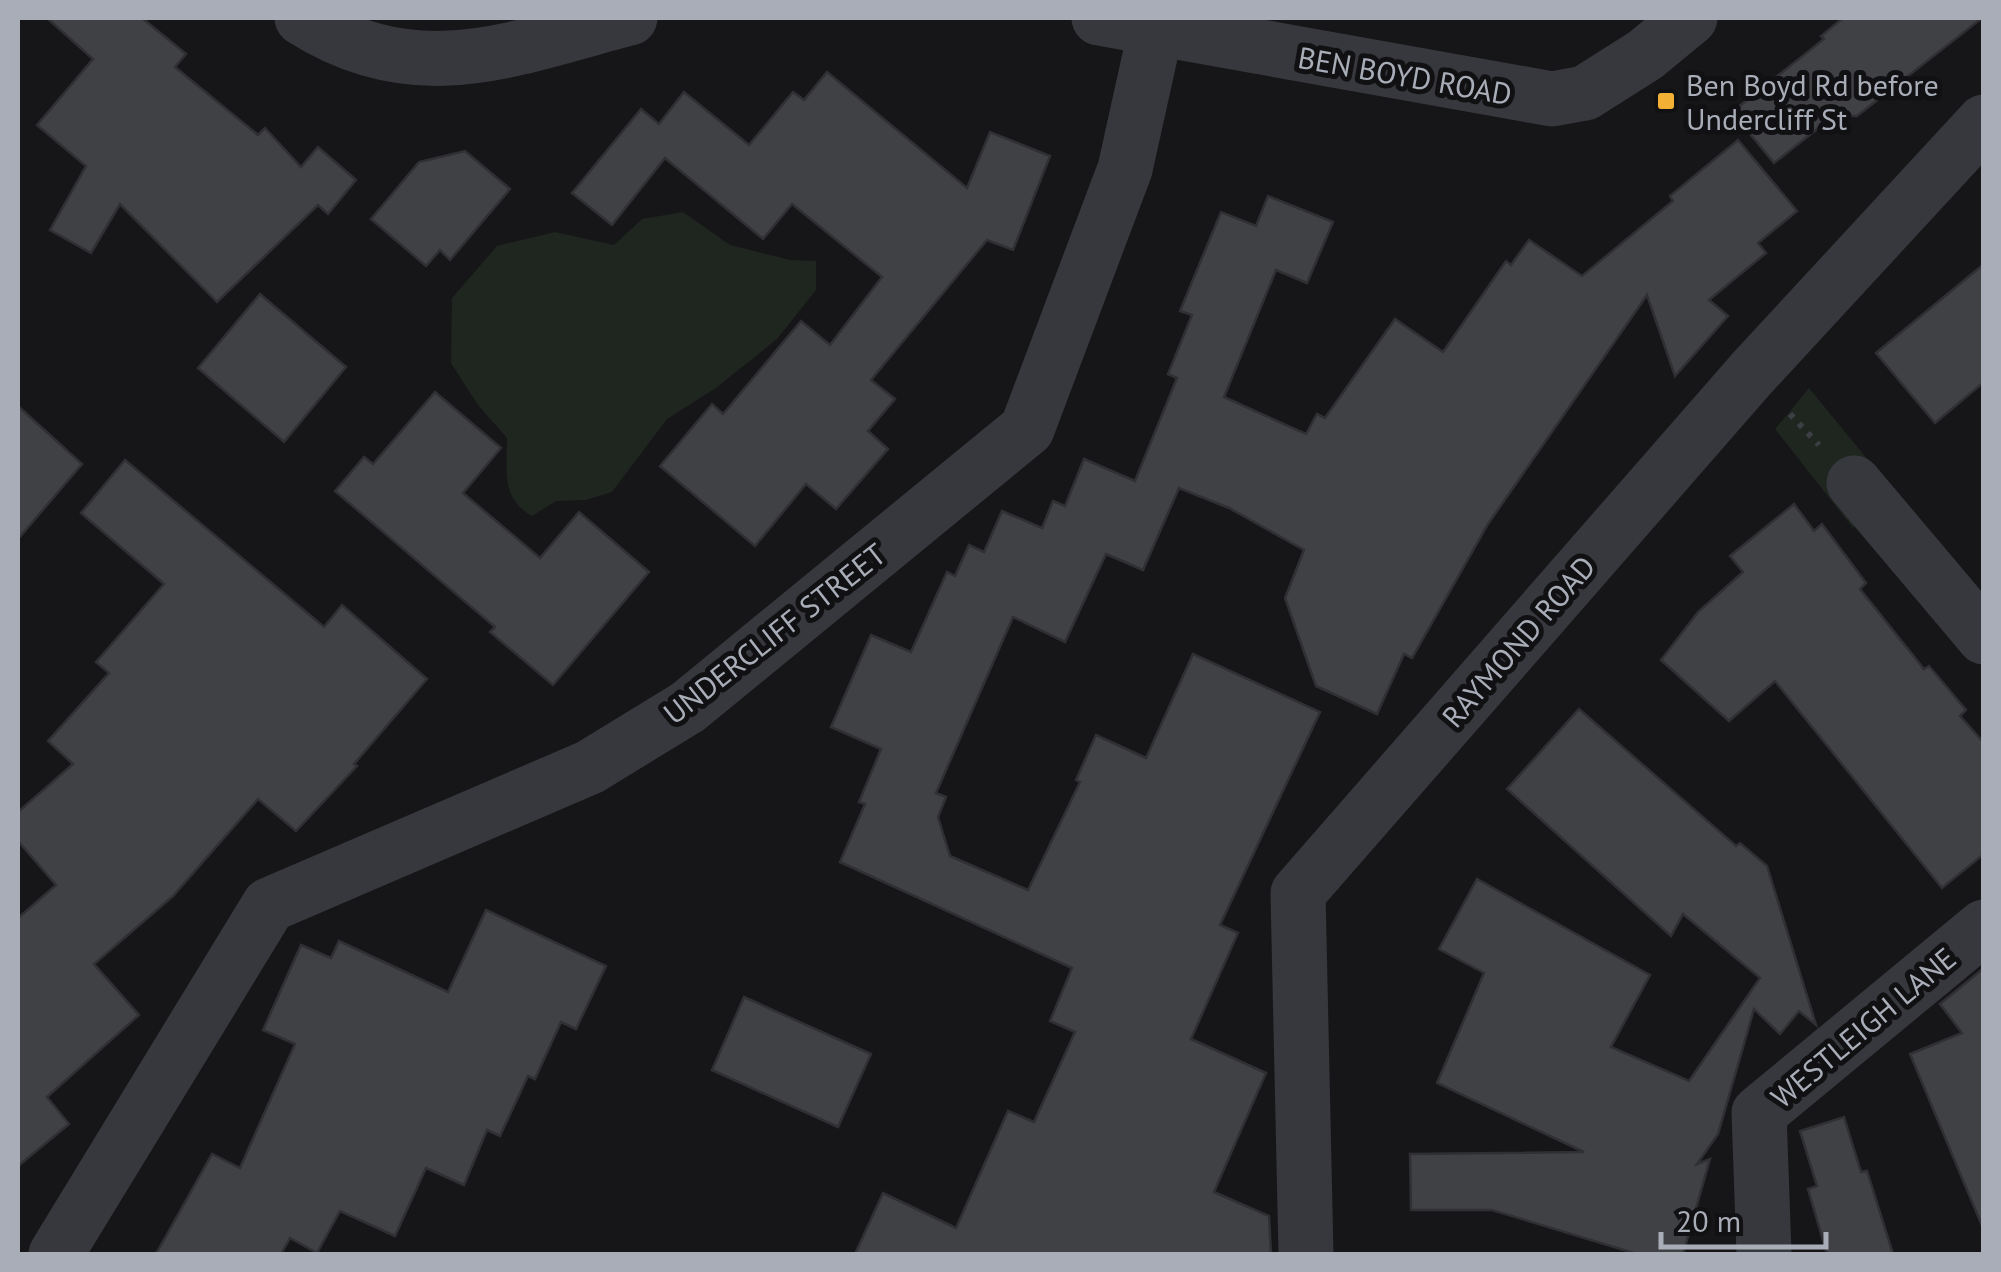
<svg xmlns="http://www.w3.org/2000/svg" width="2001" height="1272" font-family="'PT Sans',sans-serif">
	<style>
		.green { fill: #1e261f }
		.building { fill: #404145; stroke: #303034; stroke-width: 2.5 }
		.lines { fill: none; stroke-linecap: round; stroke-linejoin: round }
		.path { stroke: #3d3f44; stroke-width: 6; stroke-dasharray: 5 8; stroke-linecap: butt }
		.minor { stroke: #37383d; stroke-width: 55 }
		.poi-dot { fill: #f2b134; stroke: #111113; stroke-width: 4 }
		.labels { text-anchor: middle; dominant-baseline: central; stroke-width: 10; stroke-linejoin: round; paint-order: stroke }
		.street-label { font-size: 30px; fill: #a8adb8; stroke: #111113 }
		.poi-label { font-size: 30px; fill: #a8adb8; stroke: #111113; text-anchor: start }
	</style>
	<rect width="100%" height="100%" fill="#161618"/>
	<g class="green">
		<path d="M 683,212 L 730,245 L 790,260 L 816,261 L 816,290 L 777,339 L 716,388 L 667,419 L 612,492 L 586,500 L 556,501 L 532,516 C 500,498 507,469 507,438 L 478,405 L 451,363 L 452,298 L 497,246 L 555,232 L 614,245 L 642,219 Z"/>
		<path d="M 1809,388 L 1892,489 L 1853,528 L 1775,429 Z"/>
	</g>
	<g class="building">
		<path d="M 47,18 L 142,18 L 186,54 L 175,67 L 258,135 L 265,128 L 301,167 L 318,147 L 356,180 L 328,214 L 318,205 L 217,302 L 120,204 L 91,253 L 50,230 L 86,166 L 37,125 L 93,59 Z"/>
		<path d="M 1843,18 L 1982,18 L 1857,116 L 1835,115 L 1774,163 L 1732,112 L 1824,39 L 1821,36 Z"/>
		<path d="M 827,72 L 967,188 L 990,132 L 1050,156 L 1013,250 L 987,240 L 871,380 L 895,399 L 868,431 L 888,449 L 836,509 L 806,484 L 755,546 L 660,466 L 712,404 L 723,414 L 801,321 L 830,345 L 882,277 L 792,204 L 763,239 L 665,158 L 612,225 L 572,193 L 641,109 L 659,124 L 684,92 L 749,145 L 793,92 L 804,100 Z"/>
		<path d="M 1738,140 L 1797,211 L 1758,243 L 1766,253 L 1709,300 L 1728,316 L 1675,376 L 1647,295 L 1488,524 L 1412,658 L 1404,654 L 1377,714 L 1316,686 L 1285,598 L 1304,550 L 1229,508 L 1179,488 L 1143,570 L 1106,554 L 1065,642 L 1013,617 L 936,793 L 946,797 L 938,817 L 950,856 L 1028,890 L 1080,782 L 1076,780 L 1096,735 L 1146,758 L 1193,654 L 1320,712 L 1220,925 L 1238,933 L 1191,1039 L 1266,1073 L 1214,1192 L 1269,1216 L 1271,1254 L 855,1254 L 883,1193 L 956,1228 L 1008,1111 L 1034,1122 L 1075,1032 L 1050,1021 L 1072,968 L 840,862 L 865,804 L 859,802 L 881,749 L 831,727 L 871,635 L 911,652 L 947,572 L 955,576 L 969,545 L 984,552 L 1002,511 L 1042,528 L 1053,501 L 1065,506 L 1084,459 L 1135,481 L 1177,378 L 1168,374 L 1192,315 L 1180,311 L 1221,212 L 1256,226 L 1268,196 L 1333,222 L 1307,283 L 1276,270 L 1224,397 L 1306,434 L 1317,414 L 1325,418 L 1395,319 L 1443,352 L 1506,261 L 1511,265 L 1529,240 L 1582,276 L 1673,201 L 1670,196 Z"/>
		<path d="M 465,151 L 510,189 L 450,260 L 440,250 L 426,266 L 371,219 L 419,162 Z"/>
		<path d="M 1984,264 L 1984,382 L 1935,423 L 1876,353 Z"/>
		<path d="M 260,294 L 346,367 L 284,442 L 198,368 Z"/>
		<path d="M 435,392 L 501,448 L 463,493 L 540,558 L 579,512 L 649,572 L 553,685 L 490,632 L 495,627 L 335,491 L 364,457 L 373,464 Z"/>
		<path d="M 18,406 L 82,464 L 18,539 Z"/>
		<path d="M 125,460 L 324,627 L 342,605 L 427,679 L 354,764 L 357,766 L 296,831 L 258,799 L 173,896 L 94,964 L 139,1015 L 47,1097 L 69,1124 L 18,1166 L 18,918 L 56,885 L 18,841 L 18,812 L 73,764 L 48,741 L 109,673 L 96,662 L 164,584 L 81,513 Z"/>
		<path d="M 1794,504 L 1814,531 L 1822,524 L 1866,583 L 1860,589 L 1924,669 L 1929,666 L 1966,710 L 1960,716 L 1984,743 L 1984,854 L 1942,888 L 1775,681 L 1729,721 L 1661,660 L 1698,612 L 1743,572 L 1730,556 Z"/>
		<path d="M 1579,709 L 1736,846 L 1740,843 L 1767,866 L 1816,1025 L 1799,1011 L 1780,1034 L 1754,1009 L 1718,1134 L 1697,1164 L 1710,1159 L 1683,1254 L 1637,1254 L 1492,1210 L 1411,1210 L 1410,1154 L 1584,1152 L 1437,1083 L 1484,973 L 1439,949 L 1477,879 L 1650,975 L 1611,1047 L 1689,1081 L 1760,978 L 1683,914 L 1671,936 L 1507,789 Z"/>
		<path d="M 486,910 L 606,966 L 576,1029 L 561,1022 L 535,1079 L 528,1076 L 500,1136 L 487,1130 L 464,1185 L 426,1168 L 395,1236 L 340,1211 L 317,1253 L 290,1238 L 281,1254 L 156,1254 L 212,1154 L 240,1168 L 295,1044 L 263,1030 L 301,945 L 331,958 L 339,941 L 448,992 Z"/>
		<path d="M 1984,968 L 1984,1228 L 1983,1228 L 1910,1054 L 1962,1033 L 1940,1004 Z"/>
		<path d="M 744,997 L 871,1054 L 838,1127 L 712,1070 Z"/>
		<path d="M 1844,1117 L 1861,1172 L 1867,1171 L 1893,1254 L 1827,1254 L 1808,1189 L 1817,1186 L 1800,1131 Z"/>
	</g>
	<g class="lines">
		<path class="path" d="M 1790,414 L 1819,445"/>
		<g class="minor">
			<path d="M 302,18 C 417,91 511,49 630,18"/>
			<path d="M 1099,18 L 1552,99 L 1585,93 L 1645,55 L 1690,18"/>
			<path d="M 1854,483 L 1984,637"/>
			<path d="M 56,1254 L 269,905 L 590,767 L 688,707 L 1027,429 L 1125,169 L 1156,29"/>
			<path d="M 1306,1254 L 1298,893 L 1752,373 L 1984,122"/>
			<path d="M 1764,1254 L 1759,1113 L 1984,927"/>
		</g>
	</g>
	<rect class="poi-dot" x="1656" y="91" width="20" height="20" rx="5"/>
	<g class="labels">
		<g class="street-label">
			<text transform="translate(1405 75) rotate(10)">BEN BOYD ROAD</text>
			<text transform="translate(774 633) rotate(-38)">UNDERCLIFF STREET</text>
			<text transform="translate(1518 641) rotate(-49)">RAYMOND ROAD</text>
			<text transform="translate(1863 1027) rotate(-40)">WESTLEIGH LANE</text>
		</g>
		<g class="poi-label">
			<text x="1686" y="84">Ben Boyd Rd before<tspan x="1686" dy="34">Undercliff St</tspan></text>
		</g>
	</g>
	<rect width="2001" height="1272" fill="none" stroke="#a8adb8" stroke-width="40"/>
	<path d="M1661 1232v15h165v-15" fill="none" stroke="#a8adb8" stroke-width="5"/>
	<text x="1676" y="1232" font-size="30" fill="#a8adb8" stroke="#111113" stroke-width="8" paint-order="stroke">20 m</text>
</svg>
